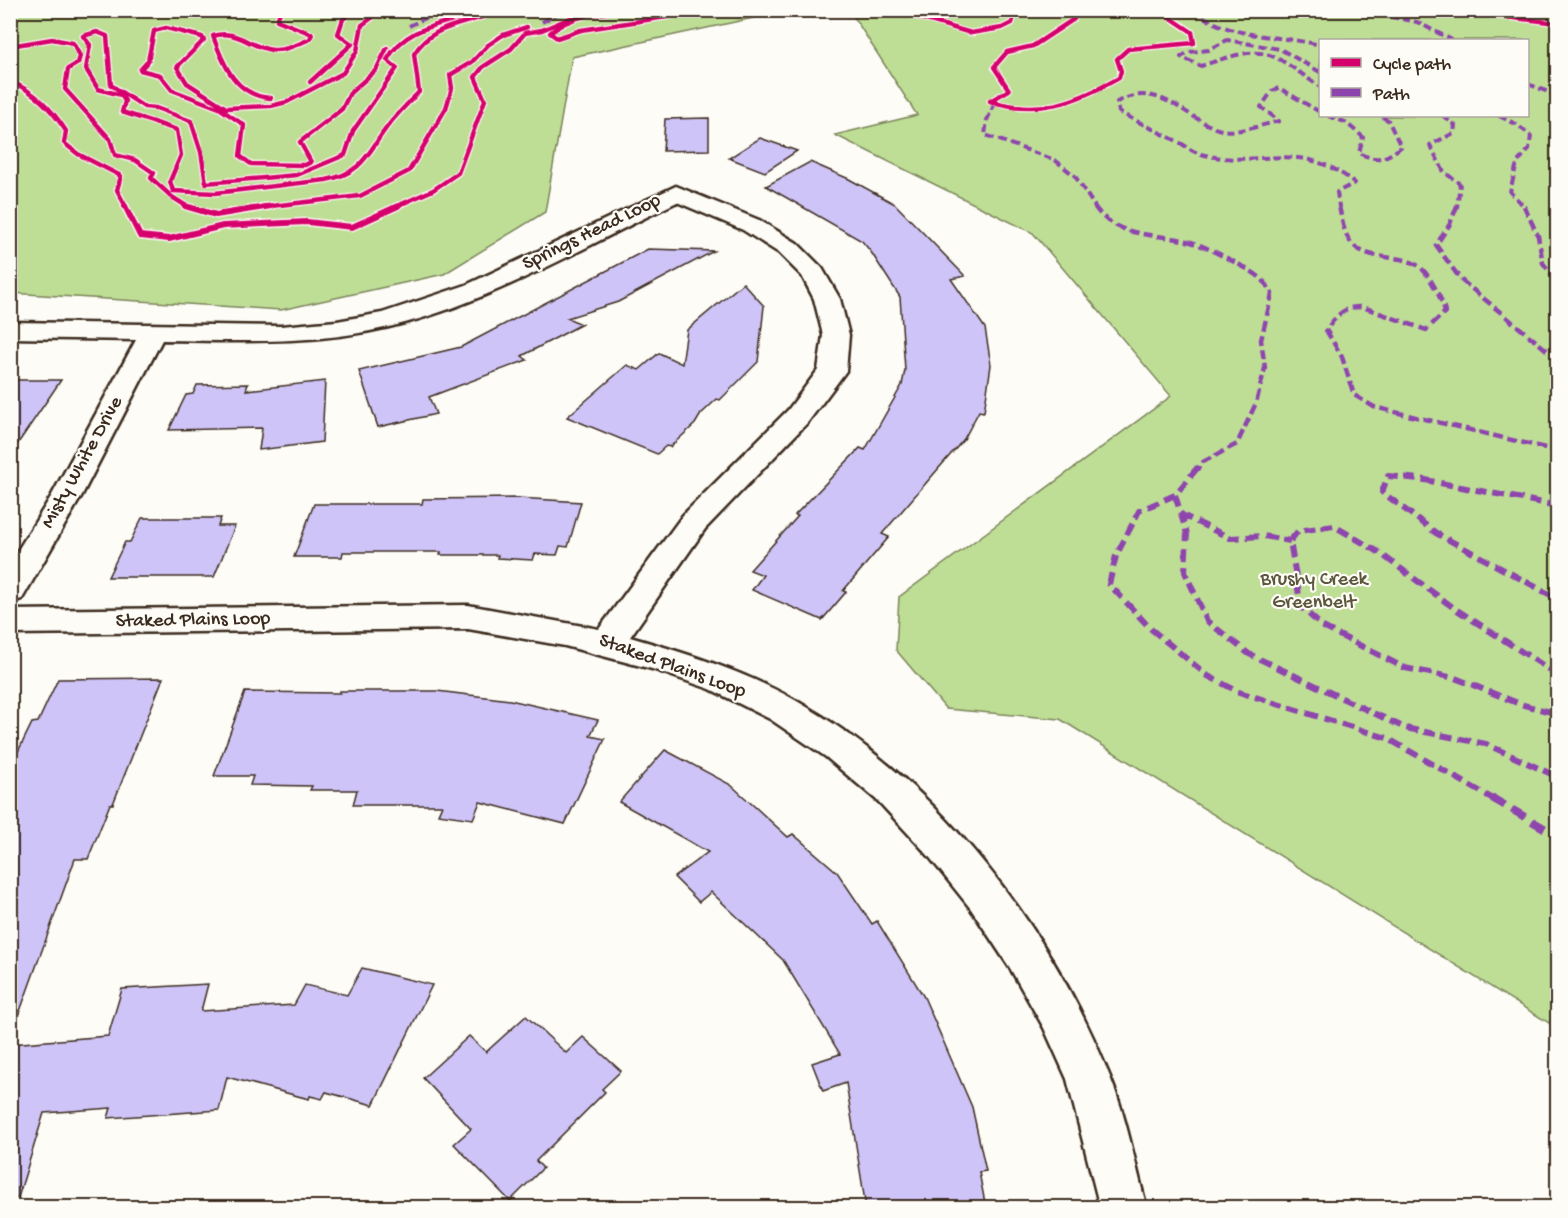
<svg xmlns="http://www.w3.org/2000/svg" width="1568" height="1218" font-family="'Gochi Hand',sans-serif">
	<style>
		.green { fill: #bede96; stroke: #7c845a; stroke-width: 1.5; fill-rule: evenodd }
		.building { fill: #cec4f7; stroke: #3b2a1e; stroke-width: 1.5 }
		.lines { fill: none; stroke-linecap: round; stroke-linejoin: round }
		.street-casing { stroke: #3b2a1e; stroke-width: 5 }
		.street { fill: #fdfcf7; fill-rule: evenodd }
		.quiet-far3 { stroke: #8e44ad; stroke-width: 4; stroke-dasharray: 8 4; stroke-linecap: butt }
		.quiet-far2 { stroke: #8e44ad; stroke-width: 4.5; stroke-dasharray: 10 4.5; stroke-linecap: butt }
		.quiet-far1 { stroke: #8e44ad; stroke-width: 6; stroke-dasharray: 12 6; stroke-linecap: butt }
		.quiet { stroke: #8e44ad; stroke-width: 8; stroke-dasharray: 15 8; stroke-linecap: butt }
		.cycleway-far1-casing { stroke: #fdfcf7; stroke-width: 7 }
		.cycleway-casing { stroke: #fdfcf7; stroke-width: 9 }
		.cycleway-far1 { stroke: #d6006c; stroke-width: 4.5 }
		.cycleway { stroke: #d6006c; stroke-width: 6 }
		.labels { text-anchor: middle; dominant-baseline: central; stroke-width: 4.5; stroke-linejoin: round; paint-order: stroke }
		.street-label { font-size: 20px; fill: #3b2a1e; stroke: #fdfcf7 }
		.park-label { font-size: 20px; fill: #5c573c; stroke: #fdfcf7 }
	</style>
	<rect width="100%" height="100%" fill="#fdfcf7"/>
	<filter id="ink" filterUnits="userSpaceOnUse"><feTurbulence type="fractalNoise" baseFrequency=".0167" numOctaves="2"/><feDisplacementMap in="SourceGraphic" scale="12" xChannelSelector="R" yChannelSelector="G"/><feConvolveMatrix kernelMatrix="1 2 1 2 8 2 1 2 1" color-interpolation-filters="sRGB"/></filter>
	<g filter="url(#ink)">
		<g class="green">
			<path d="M 10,11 L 11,10 L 786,11 L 572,57 L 545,212 L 444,274 L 281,310 L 11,293 Z"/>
			<path d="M 850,11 L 1557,11 L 1557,1028 L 1060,719 L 946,709 L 896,650 L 899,597 L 1171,396 L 1033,233 L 835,135 L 917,115 ZM 1320,40 L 1528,40 L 1528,116 L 1320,116 Z"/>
		</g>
		<g class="building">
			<path d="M 709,118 L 709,150 L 663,151 L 665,119 Z"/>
			<path d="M 760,138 L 797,151 L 765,172 L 729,158 Z"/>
			<path d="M 810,162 L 849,179 L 895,204 L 965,276 L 951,279 L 985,328 L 991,365 L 984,412 L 979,411 L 964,439 L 882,534 L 889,537 L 843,591 L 846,592 L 822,620 L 752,590 L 763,575 L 750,570 L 798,516 L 795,515 L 860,448 L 865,450 L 902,385 L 905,370 L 900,297 L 871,252 L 862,241 L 766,186 Z"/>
			<path d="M 648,249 L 714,251 L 618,302 L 567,318 L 582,324 L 522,356 L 527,360 L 429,397 L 436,414 L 378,427 L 359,371 L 461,347 Z"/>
			<path d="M 743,283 L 764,306 L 758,362 L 720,400 L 717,399 L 701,414 L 695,424 L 670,447 L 666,446 L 657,454 L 567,417 L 627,365 L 639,370 L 659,353 L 682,364 L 687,330 Z"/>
			<path d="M 10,380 L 61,380 L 10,455 Z"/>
			<path d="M 325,381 L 322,442 L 259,450 L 262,428 L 169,430 L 186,395 L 193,394 L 197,385 L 248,384 L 246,390 Z"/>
			<path d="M 518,498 L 581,502 L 568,547 L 560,546 L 557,555 L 535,554 L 533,560 L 497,558 L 498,555 L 440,555 L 441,552 L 343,552 L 342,557 L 294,557 L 314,504 L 422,504 L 423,499 Z"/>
			<path d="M 142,518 L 221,518 L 218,526 L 235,526 L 214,577 L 108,577 L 125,542 L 130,542 Z"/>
			<path d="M 163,678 L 113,804 L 110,804 L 88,859 L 75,859 L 15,1025 L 10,1024 L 10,768 L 32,723 L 38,722 L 58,679 Z"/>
			<path d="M 340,691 L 437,691 L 510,700 L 598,720 L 590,736 L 605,739 L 565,824 L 480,802 L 473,819 L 438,814 L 442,805 L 353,805 L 357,790 L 310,790 L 312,786 L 250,785 L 253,776 L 214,776 L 245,692 L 340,693 Z"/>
			<path d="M 665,750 L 731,785 L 788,837 L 793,834 L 837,872 L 872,924 L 877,921 L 924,997 L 972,1107 L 986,1171 L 979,1172 L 986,1208 L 866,1208 L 846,1083 L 823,1091 L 812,1063 L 840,1054 L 783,960 L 711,892 L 699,902 L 674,877 L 708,852 L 619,802 Z"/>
			<path d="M 362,968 L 432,985 L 373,1105 L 326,1092 L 322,1099 L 310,1096 L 309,1099 L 227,1077 L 219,1110 L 108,1118 L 111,1108 L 44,1113 L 18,1198 L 10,1197 L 10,1044 L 108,1036 L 122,989 L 208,984 L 201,1011 L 294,1005 L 305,985 L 347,995 Z"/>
			<path d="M 526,1016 L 566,1053 L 583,1037 L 621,1071 L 602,1089 L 605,1092 L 536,1161 L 543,1168 L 510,1201 L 454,1144 L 471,1129 L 423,1078 L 469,1036 L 486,1052 Z"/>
		</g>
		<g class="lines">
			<g class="street-casing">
				<path id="street" d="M 676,186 L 759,220 L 797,243 L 822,268 L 840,299 L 849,335 L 846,371 L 808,422 L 705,529 L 630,637 C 686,653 743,671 795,700 C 937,780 1050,926 1110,1077 C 1127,1118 1135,1165 1147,1208 L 1100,1208 L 1067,1079 L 1044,1028 L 1010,968 L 971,909 L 927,854 L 879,802 L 826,757 L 770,719 L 710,689 L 652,669 L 565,646 L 468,629 L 10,634 L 10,610 L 468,605 L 599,629 L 683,515 L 788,410 L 818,370 L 823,335 L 814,299 L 802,276 L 779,253 L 743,230 L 677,202 C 587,245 486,305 389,327 C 314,345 239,341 162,340 L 82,495 L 22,599 L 10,602 L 10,563 L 52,495 L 136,340 L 10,338 L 10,322 L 281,326 L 337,321 L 382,313 L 466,285 Z"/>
			</g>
			<use href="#street" class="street"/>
			<g class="quiet-far3">
				<path d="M 1194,10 C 1231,40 1276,34 1320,45"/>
				<path d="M 1246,10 L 1286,13 L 1299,10"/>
				<path d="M 1355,10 L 1417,22 L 1452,40"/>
				<path d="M 542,22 L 564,10"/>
				<path d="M 409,26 L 442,10"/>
				<path d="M 1320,72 L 1280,49 L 1227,40 L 1209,50 L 1189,52 L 1181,57 L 1201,66 C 1266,44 1265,48 1320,87"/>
				<path d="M 1528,84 L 1558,96"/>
				<path d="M 995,103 L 987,120 L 985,135 L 1055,160 L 1075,176 L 1095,207"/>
				<path d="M 1320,112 L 1279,88 L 1272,91 L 1261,107 L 1279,121 C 1261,125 1233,136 1215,128 C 1180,113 1158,81 1117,102 L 1119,112 C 1138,122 1157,131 1177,141 C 1185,145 1192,152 1201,154 C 1261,170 1297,137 1355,183 L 1337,192 L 1339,207"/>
				<path d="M 1328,116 L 1345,122 L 1363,137 L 1359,153 C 1377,162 1385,159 1401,147 L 1388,120 L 1380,116"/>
				<path d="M 1443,116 L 1455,125 L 1454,133 L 1430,145 L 1444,172 L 1460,184 L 1457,207"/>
				<path d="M 1499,116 L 1516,124 L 1531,136 L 1529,149 L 1517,163 L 1510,192 L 1525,207"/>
				<path d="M 1558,171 L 1550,175 L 1558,191"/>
			</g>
			<g class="quiet-far2">
				<path d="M 1094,206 C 1117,240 1155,232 1191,242 C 1207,247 1223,256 1238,264 C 1253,272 1265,278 1272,294 L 1261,340 L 1265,368 L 1256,403 L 1237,444 L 1203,462 L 1197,469"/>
				<path d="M 1339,206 C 1341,215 1343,229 1348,238 C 1363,265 1401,251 1420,267 C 1429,274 1443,301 1445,312 L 1426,330 L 1363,307 C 1344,306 1337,315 1326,330 L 1342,357 L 1354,395 L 1374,407 L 1558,451"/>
				<path d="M 1457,206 L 1450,224 L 1436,245 L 1461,280 L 1548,351 L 1558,353"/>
				<path d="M 1524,206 L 1538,236 L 1543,263 L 1558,283"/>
			</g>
			<g class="quiet-far1">
				<path d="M 1198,467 L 1175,495 L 1139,511 L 1116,556 L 1109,584 L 1151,629 L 1208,676 L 1239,692 L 1387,738 L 1495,800"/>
				<path d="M 1175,495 L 1187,534 L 1185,572 L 1207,621 L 1249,654 L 1405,728 L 1486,744 L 1558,777"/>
				<path d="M 1558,506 L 1420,479 L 1388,476 L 1382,492 L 1436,533 L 1558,599"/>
				<path d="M 1180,514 L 1230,538 L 1264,536 L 1290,541"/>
				<path d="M 1558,675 L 1454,608 L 1377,551 L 1334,526 L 1298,531 L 1290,541 L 1301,607 L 1323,627 L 1405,668 L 1455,678 L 1520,704 L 1558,714"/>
			</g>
			<path class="quiet" d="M 1492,798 L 1558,836"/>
			<g class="cycleway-far1-casing">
				<g id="cycleway-far1">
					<path d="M 383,10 L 362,25 L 357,51 L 343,73 L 287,102 L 271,106 L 226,108 L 187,83 L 177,67 L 204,40 L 202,37 L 166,28 L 154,31 L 148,61 L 140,70 L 160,75 L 172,90 L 219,108 L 244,125 L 240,156 L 251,164 L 305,165 L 311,162 L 300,142 L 342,109 L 350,93 L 376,70 L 387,48"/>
					<path d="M 484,10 C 449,25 407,23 387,60 L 397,68 L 353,131 L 345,155 L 297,175 L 206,183 L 201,152 L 191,121 L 156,108 L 144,107 L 111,85 L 107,36 L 97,32 L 83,36 L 90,45 L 86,69 L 98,89 L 121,95 L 125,101 L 122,112 L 177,130 L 181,155 L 170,181 L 173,191 L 215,193 L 326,180 C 363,173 367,154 387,127 C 397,114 408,103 419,92 L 414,54 C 433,22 469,26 499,10"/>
					<path d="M 633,10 C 604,13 573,13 550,33 L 557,38 L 581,30 L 712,10"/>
					<path d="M 893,10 L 971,33 L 1002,28 L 1012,23 L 1016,10"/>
					<path d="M 1076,10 L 1074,19 L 1033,46 L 1007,52 L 994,67 L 1009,90 L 990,101 C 1040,116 1076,102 1119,78 L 1121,71 L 1117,59 L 1128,49 L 1194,43 L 1192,32 L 1159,10"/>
					<path d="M 1444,10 L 1558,23"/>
					<path d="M 10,46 L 52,39 L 73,43 L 80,56 L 78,63 L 68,69 L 65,89 L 110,139 L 115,155 L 135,160 L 154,173 L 151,178 L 172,197 L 188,207"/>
					<path d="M 10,81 C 35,92 51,108 66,131 L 64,143 L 78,154 L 121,176 L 117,190 L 126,207"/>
					<path d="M 310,82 L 352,44 L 338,34 L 343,19 L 355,10"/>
					<path d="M 271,98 C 236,96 224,66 213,36 C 236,28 250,48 273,50 C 286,51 298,44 310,39 L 312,34 L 277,20 L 281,10"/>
					<path d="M 262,207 L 360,196 L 409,171 L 446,108 L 452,88 L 450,75 L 472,62 L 488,45 L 503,35 L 527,27"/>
					<path d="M 395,207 L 433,190 L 458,173 L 485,100 L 475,77 L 483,67 L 511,49 L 525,33 L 542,30 L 589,10"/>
				</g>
			</g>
			<g class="cycleway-casing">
				<g id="cycleway">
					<path d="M 125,206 L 140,236 L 169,239 L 223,226 L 307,222 L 352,227 L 398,206"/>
					<path d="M 185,206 L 216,215 L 271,206"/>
				</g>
			</g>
			<use href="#cycleway-far1" class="cycleway-far1"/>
			<use href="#cycleway" class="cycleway"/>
		</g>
	</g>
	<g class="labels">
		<g class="street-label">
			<text transform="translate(592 233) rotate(-26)">Springs Head Loop</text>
			<text transform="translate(83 463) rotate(-61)">Misty White Drive</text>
			<text transform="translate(193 621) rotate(-1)">Staked Plains Loop</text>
			<text transform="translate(672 667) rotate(20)">Staked Plains Loop</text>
		</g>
		<g class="park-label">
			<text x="1314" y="580">Brushy Creek<tspan x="1314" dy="23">Greenbelt</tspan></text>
		</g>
	</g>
	<rect width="1568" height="1218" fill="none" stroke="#fdfcf7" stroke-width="36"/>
	<rect x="18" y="18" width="1532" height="1182" fill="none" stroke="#3b2a1e" stroke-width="2" filter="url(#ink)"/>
	<rect x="1319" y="39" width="210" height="78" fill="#fdfcf7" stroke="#afa8a0" stroke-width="1.5"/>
	<rect x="1331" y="58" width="30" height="9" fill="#d6006c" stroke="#afa8a0" stroke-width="1.5"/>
	<text x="1373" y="69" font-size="18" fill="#3b2a1e">Cycle path</text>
	<rect x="1331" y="88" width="30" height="9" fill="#8e44ad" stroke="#afa8a0" stroke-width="1.5"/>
	<text x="1373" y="99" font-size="18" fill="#3b2a1e">Path</text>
</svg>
